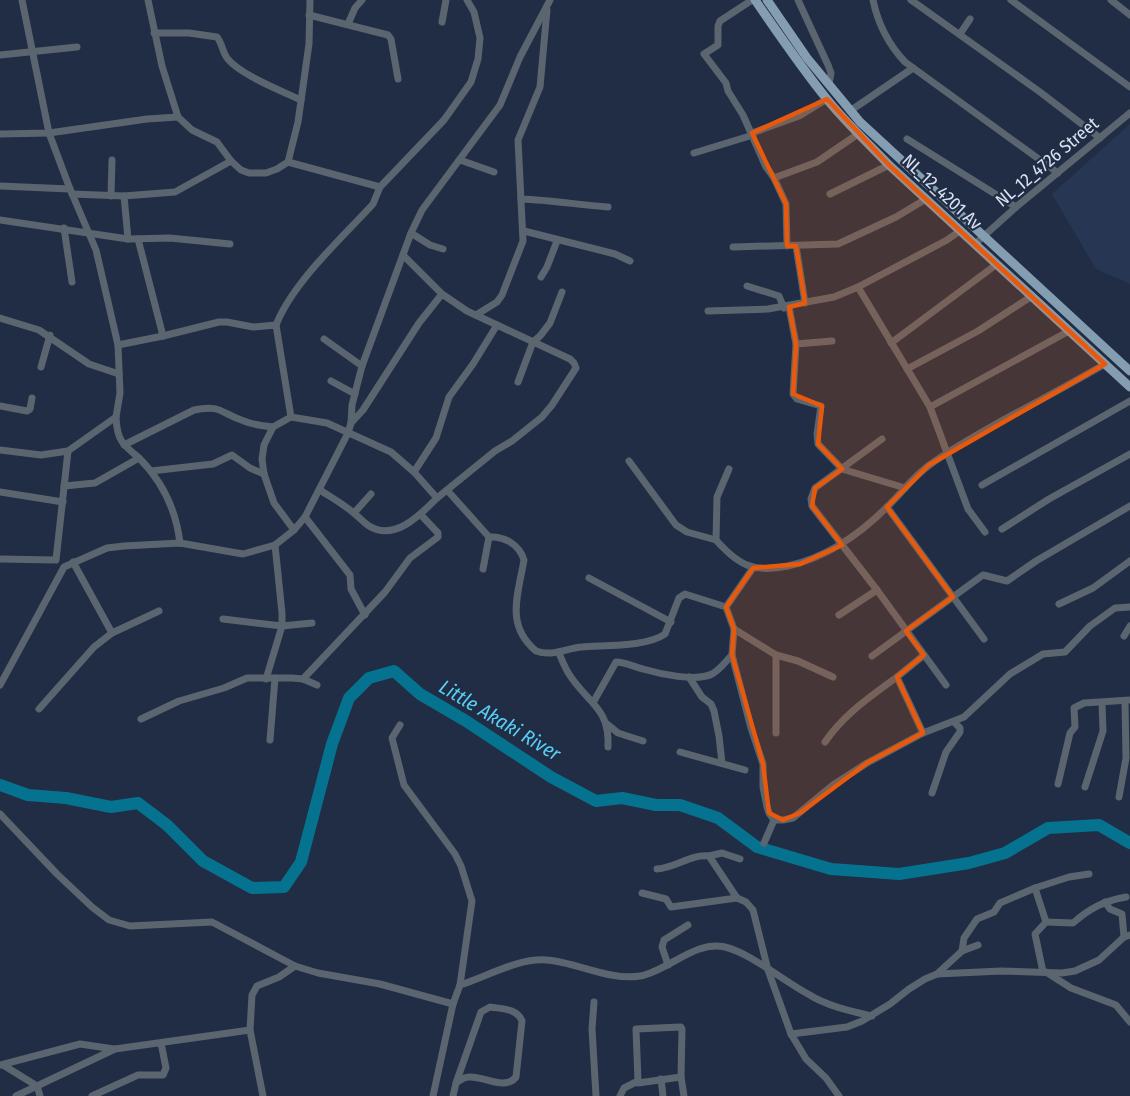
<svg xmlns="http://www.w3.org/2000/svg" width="1130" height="1096" font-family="'Fira Sans Condensed',sans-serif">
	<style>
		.built { fill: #263653 }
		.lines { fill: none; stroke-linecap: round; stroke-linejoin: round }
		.river { stroke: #05738f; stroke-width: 12 }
		.minor { stroke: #5a656f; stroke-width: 7 }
		.major { stroke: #859db0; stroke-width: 9 }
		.marked { fill: #e8590c; fill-opacity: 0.2; stroke: #e8590c; stroke-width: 4.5; stroke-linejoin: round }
		.labels { text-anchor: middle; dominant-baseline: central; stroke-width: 4.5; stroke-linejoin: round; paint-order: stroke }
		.street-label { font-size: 18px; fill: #d9e2f1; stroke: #202d44 }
		.water-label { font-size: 20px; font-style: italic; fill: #57cff5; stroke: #202d44 }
	</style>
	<rect width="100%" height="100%" fill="#202d44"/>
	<path class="built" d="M 1130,124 L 1130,284 L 1096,269 L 1052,194 Z"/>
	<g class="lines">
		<path class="river" d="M 0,785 L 28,795 L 66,798 L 111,807 L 138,803 L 167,825 L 203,861 L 252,888 L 284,887 L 301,862 L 332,744 L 349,698 L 369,678 L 394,671 L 420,694 L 466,721 L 551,777 L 596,801 L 622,798 L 656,805 L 680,805 L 718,818 L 757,847 L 831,869 L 899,874 L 969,863 L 1005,853 L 1048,828 L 1099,825 L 1130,843"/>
		<g class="minor">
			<path d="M 148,0 L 162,66 L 178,117 L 192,130 L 217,142 L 231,161 L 241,170 L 249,173 L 266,173 L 277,169 L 288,162 L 298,122 L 309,44 L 310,0"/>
			<path d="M 752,0 L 720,21 L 718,26 L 718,45 L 704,54 L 726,83 L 728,91 L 743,115 L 766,167 L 774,178"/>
			<path d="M 798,0 L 828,65 L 831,73 L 829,84"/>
			<path d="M 873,0 C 878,24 888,44 905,62 L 1058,173"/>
			<path d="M 911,0 L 1040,92 L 1100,138"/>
			<path d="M 1011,0 L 1130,87"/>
			<path d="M 1111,0 L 1130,15"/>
			<path d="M 309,15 L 388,35 L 391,39 L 398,79"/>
			<path d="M 442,22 L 446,0"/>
			<path d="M 348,24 L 355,8 L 362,0"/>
			<path d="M 154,33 L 189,33 L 217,37 C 222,43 222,51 227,58 C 239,74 281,91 301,100"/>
			<path d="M 960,34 L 970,19"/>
			<path d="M 0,55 L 77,47"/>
			<path d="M 850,111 L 913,68"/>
			<path d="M 752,133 L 799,116 L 827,99"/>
			<path d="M 0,134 L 49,133 L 147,119 L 178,117"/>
			<path d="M 907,139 L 1016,207"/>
			<path d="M 694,153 L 753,135"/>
			<path d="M 460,160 L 494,172"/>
			<path d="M 0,186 L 70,189"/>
			<path d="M 380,187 L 444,120 L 471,82 L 478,59 L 480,38 L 474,12 L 467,0"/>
			<path d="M 72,194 L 124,196 L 175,192 L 231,161"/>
			<path d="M 830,194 L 889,165"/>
			<path d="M 111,196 L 112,160"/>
			<path d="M 124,196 L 128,239"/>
			<path d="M 521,199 C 551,200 579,205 608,207"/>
			<path d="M 0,220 L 128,239 L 170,238 L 230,244"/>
			<path d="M 64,228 L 72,282"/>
			<path d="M 524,231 L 615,254 L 630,261"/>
			<path d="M 411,233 L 430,245 L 443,249"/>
			<path d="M 975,244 L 1016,207 L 1130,113"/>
			<path d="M 787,246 L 786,204 L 774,178 L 817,162 L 858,134"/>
			<path d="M 796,246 L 805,303"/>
			<path d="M 733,247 L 838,244 L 896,217 L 926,199"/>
			<path d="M 541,277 L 547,267 L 557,241"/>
			<path d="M 747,286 L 779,296 L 784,308"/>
			<path d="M 858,287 L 930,407 L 968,509 L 985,532"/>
			<path d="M 789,307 L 796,344 L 793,394 L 797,399 L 821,406 L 817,434 L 818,444 L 842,469 L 905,488"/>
			<path d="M 708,311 L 768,309 L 834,297 L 858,287 L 947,240 L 961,230"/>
			<path d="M 476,315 L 497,302 L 502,295 L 523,241 L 518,140 L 540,87 L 547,10"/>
			<path d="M 0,318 L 39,330 L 89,364 L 119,374"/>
			<path d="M 276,325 C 293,282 341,239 373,204 L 380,187 L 288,162"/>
			<path d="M 163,336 L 219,322 L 227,322 L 253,327 L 276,325 L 291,417 L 327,423 L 391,452 L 414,472 L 437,498 C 421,514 395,542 369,526 C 364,523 360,518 355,514 C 345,505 332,498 320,490"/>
			<path d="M 324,339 L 362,366"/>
			<path d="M 891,343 L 997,264"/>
			<path d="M 796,344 L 832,341"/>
			<path d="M 118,345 L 163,336 L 138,239"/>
			<path d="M 41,367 L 50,335"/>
			<path d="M 907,369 L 978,331 L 1032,296"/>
			<path d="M 331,381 L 355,394"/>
			<path d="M 518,382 L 533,342 L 540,336 L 550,323 L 562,292"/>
			<path d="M 0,406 L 27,411 L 30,409 L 32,398"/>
			<path d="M 930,407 L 1069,331"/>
			<path d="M 116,417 C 117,440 122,444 139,458"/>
			<path d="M 291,417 L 273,427 L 264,445 L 262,459 L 264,474 L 274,503 L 294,530"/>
			<path d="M 351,423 L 363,410 L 419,323 L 442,294 L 403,255"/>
			<path d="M 882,439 L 815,488 L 811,499 L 812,506 L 877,590 L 946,685"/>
			<path d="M 124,445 L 194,410 C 222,404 221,414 244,421 C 253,425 263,426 273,427"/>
			<path d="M 0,450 L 41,455 L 68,451"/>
			<path d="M 629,461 L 676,525 L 687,532 L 716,540"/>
			<path d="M 729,469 L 717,497 L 716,540 C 739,566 754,573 788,566 C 829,557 863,532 892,502 C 904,490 916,474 931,464 C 954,447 980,433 1005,419 C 1039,401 1072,383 1105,364"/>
			<path d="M 151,471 L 213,464 L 232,455 L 250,468 L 264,474"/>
			<path d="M 414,472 L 436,438 L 449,397 L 473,364 L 497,325 L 467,311 L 442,294"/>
			<path d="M 982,485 L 1130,401"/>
			<path d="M 64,486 L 95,483 L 139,458 C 163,482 176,509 180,543"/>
			<path d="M 447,490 L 489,537 C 504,536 519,544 524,560 C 518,595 505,625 536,651 C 553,657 566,648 582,647 C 604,645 647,647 665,634 L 679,598 L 685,594 L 726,607 L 734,629 L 732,655 L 751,728 L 763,764 L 763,787 L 767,807 L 769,813 L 774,820 L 783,820 L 793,818 L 833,785 L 867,763 L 923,733 L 964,717 L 1010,674 L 1043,654 L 1065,652 L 1090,626 L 1115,608 L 1130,607"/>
			<path d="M 0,492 L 63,502"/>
			<path d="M 437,498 L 495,451 L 512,441 L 542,417 L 552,405 L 576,368 L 574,363 L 570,359 L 497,325"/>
			<path d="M 887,507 L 984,639"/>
			<path d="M 354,513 L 371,494"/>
			<path d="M 305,517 L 350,575 L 351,589 L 365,615"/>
			<path d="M 1002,529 L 1049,499 L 1130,454"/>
			<path d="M 0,559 L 56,560 L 68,451 L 116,417 L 120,393 L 118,345 L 96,250 L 70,189 L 49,133 L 22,0"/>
			<path d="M 73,562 L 112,633"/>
			<path d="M 483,569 L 489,537"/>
			<path d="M 589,578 L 671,622"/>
			<path d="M 1059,604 L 1093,588 L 1130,561"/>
			<path d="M 726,607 L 753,568"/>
			<path d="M 839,615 L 877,590"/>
			<path d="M 223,619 L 282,626 L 312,623"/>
			<path d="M 734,629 L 776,655 L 798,661 L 833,677"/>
			<path d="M 1124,636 L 1130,626"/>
			<path d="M 559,653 C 562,660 565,668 569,674 C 587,703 610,707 608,747"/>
			<path d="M 776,655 L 776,733"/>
			<path d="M 872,656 L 983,575 L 1007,581 L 1036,561 L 1130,506"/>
			<path d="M 689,677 L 702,697 L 711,704 L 714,711 L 719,736 L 722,763"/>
			<path d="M 897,677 L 924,655"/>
			<path d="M 266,679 L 282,626 L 282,613 L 275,545"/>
			<path d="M 303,679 L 385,592 L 410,558 L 438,537 L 438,533 L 421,515"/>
			<path d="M 0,685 L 64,567 L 107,548 L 124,546 L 180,543 L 243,554 L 275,545 L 294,530 L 305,517 L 348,433 L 351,423 L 352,405 L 362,366 L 411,233 L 422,210 L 500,105 L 520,57 L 550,0"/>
			<path d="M 594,701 L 616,662 C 625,662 634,667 643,669 C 660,674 696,682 712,674 C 720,670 726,661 732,655"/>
			<path d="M 39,709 L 94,647 L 112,633 L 159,611"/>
			<path d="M 141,719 L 179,701 L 224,688 L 247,678 L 292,678 L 303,679 L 317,685"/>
			<path d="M 607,724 L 618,733 L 643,741"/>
			<path d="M 400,725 L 392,738 L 404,785 L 455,854 L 461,866 L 472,901 L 460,985 L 453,1004 L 433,1096"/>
			<path d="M 270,740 L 275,678"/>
			<path d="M 825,742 C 844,714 870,697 897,677 L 923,733"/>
			<path d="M 680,752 L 745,770"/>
			<path d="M 1058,784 L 1070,733 L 1075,727 L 1074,708 L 1084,703 L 1130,700"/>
			<path d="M 1085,787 L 1103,731 L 1102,703"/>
			<path d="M 932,793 L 946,752 L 960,732 L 960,728 L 954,722"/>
			<path d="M 1119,797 L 1126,758 L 1125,701"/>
			<path d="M 0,814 L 57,874 L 92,907 L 109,920 L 130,926 L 212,922 L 295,966 L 318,973 L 380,984 L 453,1004"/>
			<path d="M 764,843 L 774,820"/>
			<path d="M 709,856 L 722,853 L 740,859"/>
			<path d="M 657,869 C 676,868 690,854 709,856 L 737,898"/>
			<path d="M 642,893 L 666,899 L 671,907 L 737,898 L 746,902 L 753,910 L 768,970 L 791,1034 L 806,1059 L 826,1078 L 839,1096"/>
			<path d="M 1105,902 L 1110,909 L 1122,914 L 1124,937"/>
			<path d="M 1046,922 L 1073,923 C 1090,908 1104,901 1126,897"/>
			<path d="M 962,951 L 964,938 L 977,919 L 994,912 L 1000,903 L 1035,888"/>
			<path d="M 668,965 L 662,947 L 664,940 L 688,925"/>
			<path d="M 1043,972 L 1035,934 L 1046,922 L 1035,888 L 1069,877 L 1089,874"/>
			<path d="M 1046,972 L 1071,988 L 1116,1005 L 1130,1022"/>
			<path d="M 937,974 L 962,951 L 978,945"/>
			<path d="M 460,985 C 486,977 518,958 546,960 C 577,962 609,981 640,976 C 668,971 695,940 725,947 C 750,953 784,981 808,994 C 827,1006 850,1011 872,1016"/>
			<path d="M 594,1002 L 592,1029 L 596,1096"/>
			<path d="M 791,1034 L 847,1027 L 862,1021 L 890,1004 L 909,989 L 925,979 L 937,974 L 1001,971 L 1062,973 L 1075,971 L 1099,960 L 1124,937 L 1130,935"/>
			<path d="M 0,1065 L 80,1044 L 114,1049"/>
			<path d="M 3,1065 L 37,1086 L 40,1096"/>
			<path d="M 661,1079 L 663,1096"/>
			<path d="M 638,1083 L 681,1077"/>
			<path d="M 16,1096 L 115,1049 L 250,1030"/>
			<path d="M 92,1096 L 138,1075 L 163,1075 L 166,1068 L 161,1043"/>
			<path d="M 263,1096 L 250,1030 L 252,995 L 257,986 L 279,977 L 295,966"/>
			<path d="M 453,1096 L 456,1083 L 481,1012 L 490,1007 C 502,1009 517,1008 522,1021 L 516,1077 C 505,1091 484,1076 469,1077 C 465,1077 460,1080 456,1083"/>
			<path d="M 620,1096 L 624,1088 L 638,1081 L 636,1029 L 681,1027 L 682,1029 L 681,1077 L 684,1096"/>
		</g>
		<g class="major">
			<path d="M 755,0 C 778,33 800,66 826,98 C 845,122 868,143 889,165 L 1130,387"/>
			<path d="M 767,0 L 807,58 L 860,122 L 1130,371"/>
		</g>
	</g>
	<path class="marked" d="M 827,99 L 889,165 L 1105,364 L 929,465 L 887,507 L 953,597 L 906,631 L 924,655 L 897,677 L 923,733 L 867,763 L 800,813 L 783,820 L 769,813 L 763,764 L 732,655 L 734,629 L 726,607 L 753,568 L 800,564 L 842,545 L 812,506 L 815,488 L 842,469 L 818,444 L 822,406 L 793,394 L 796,344 L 789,307 L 805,303 L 796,246 L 787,246 L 786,204 L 752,133 Z"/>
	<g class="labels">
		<g class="street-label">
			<text transform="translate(1047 162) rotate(-40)">NL_12_4726 Street</text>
			<text transform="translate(942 192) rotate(43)">NL_12_4201 Av</text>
		</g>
		<g class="water-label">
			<text transform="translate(500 720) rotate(31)">Little Akaki River</text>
		</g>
	</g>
</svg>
